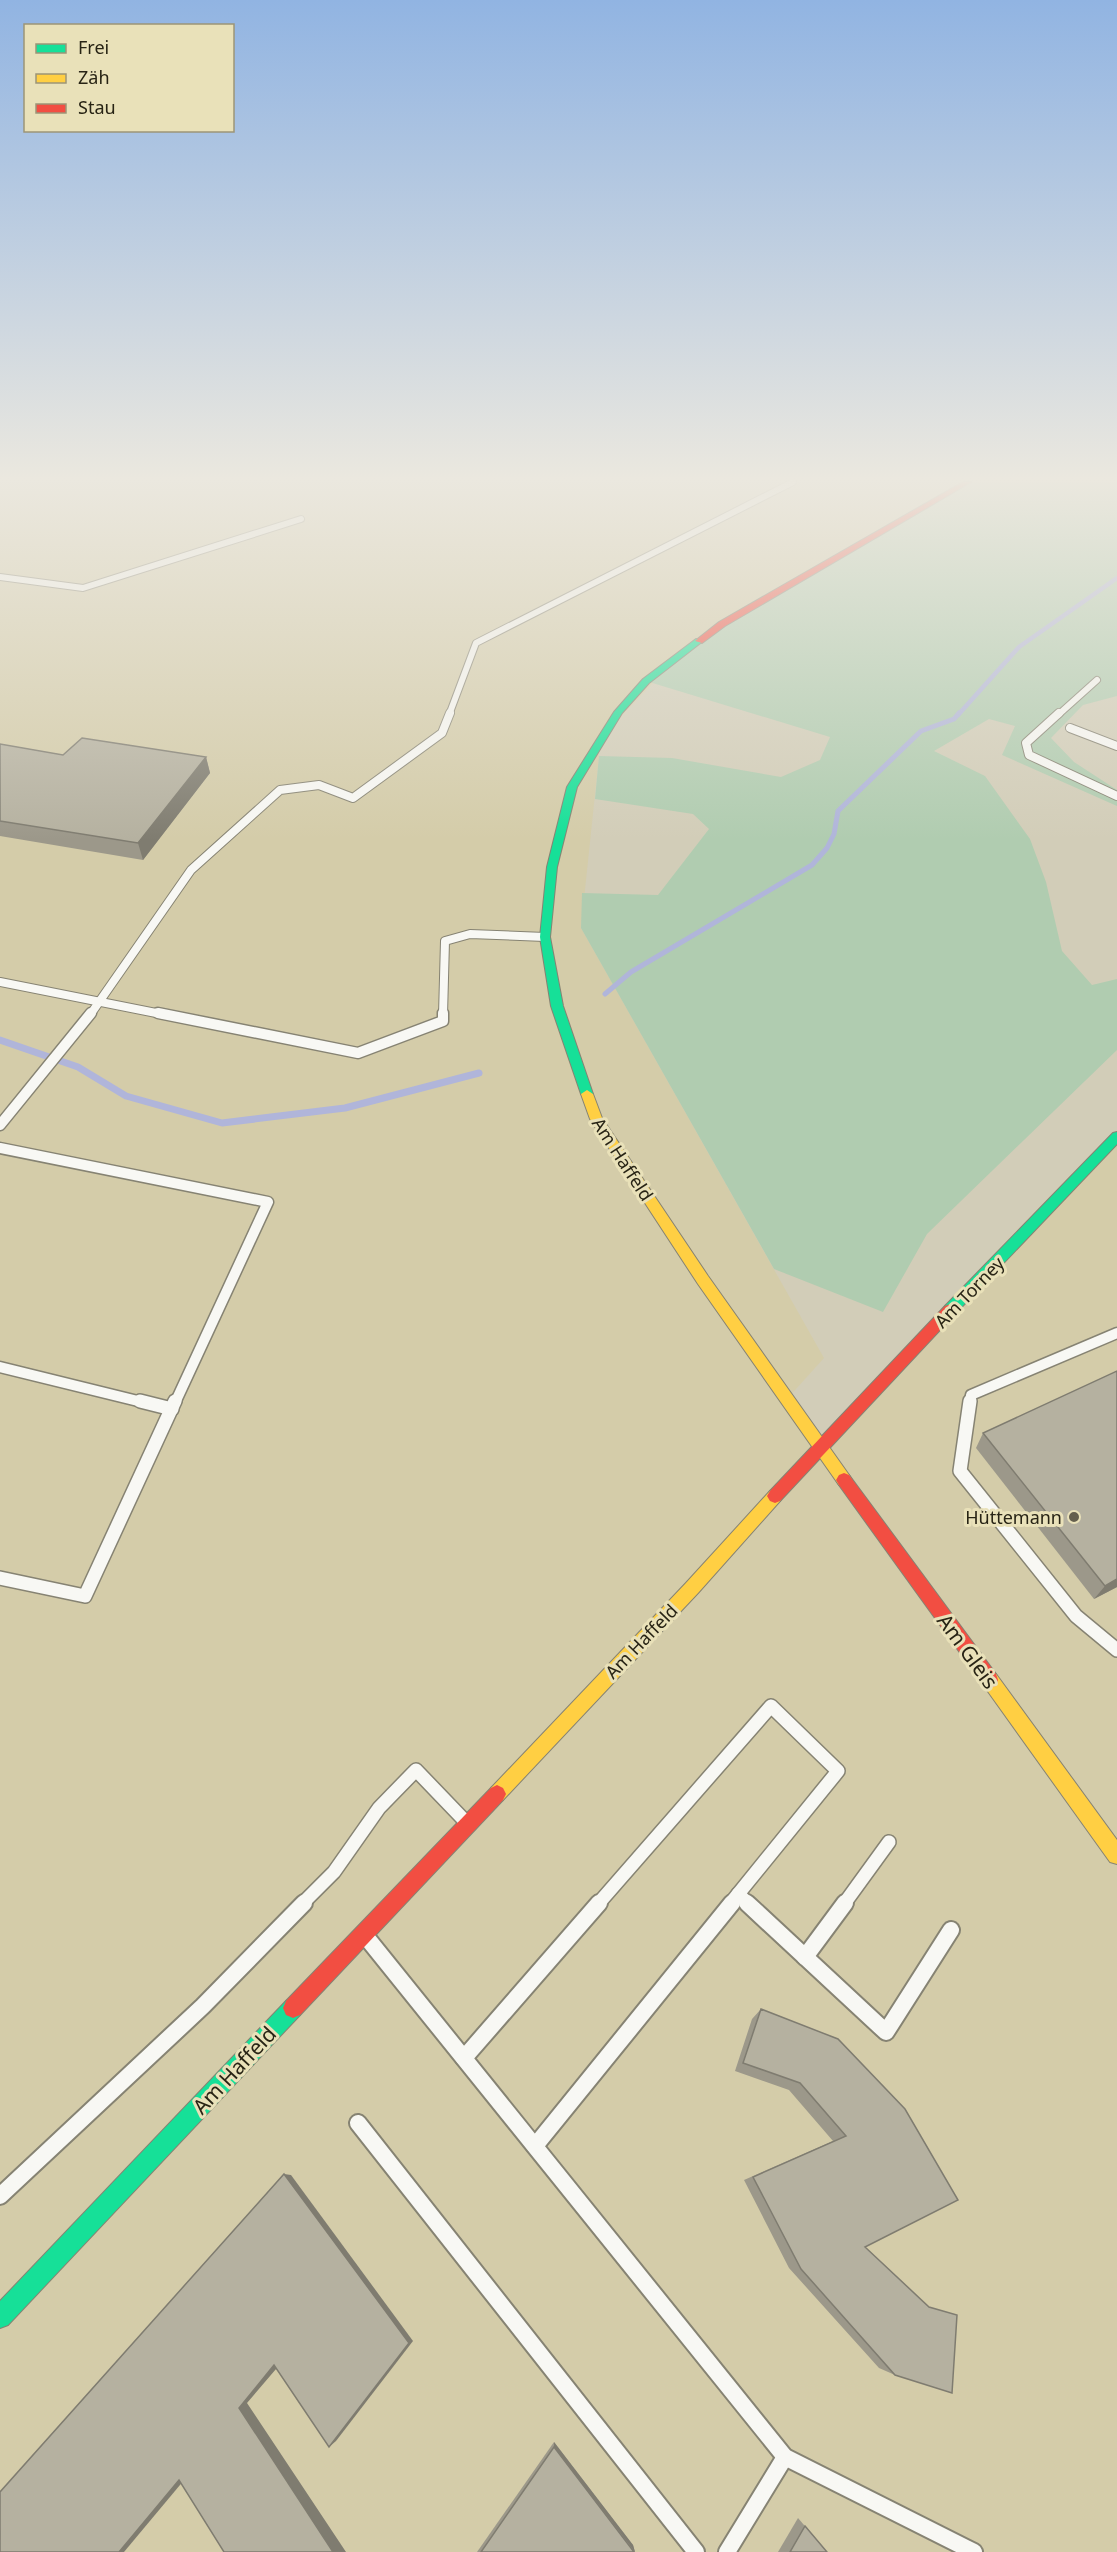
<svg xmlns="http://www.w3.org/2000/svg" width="1117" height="2552" font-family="'Noto Sans',sans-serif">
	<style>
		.built { fill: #d4cca9 }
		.green { fill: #b0ccb0 }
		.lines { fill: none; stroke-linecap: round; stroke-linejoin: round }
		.stream-far2 { stroke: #b0b5da; stroke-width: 4.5 }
		.stream-far1 { stroke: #b0b5da; stroke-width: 5 }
		.stream { stroke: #b0b5da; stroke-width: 7 }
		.lane-far4-casing { stroke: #868373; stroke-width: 8 }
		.lane-far3-casing { stroke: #868373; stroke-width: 10 }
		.lane-far2-casing { stroke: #868373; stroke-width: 13 }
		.lane-far1-casing { stroke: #868373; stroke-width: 16 }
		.lane-casing { stroke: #868373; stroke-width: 20 }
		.fast-casing { stroke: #868373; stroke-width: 2 }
		.slow-casing { stroke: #868373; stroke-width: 2 }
		.jam-casing { stroke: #868373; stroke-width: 2 }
		.lane-far4 { stroke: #f8f8f4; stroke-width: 6 }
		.lane-far3 { stroke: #f8f8f4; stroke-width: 8 }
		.lane-far2 { stroke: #f8f8f4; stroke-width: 10 }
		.lane-far1 { stroke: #f8f8f4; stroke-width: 13 }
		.lane { stroke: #f8f8f4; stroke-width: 16 }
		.fast { fill: #16e098; fill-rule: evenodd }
		.slow { fill: #ffcf43; fill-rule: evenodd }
		.jam { fill: #f24e42; fill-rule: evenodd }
		.wall { fill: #9c988a }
		.shaded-wall { fill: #7f7c70 }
		.building { fill: #b5b1a0; stroke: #7f7c70; stroke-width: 1.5 }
		.poi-dot { fill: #645f4e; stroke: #e9e1b9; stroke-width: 2 }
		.labels { text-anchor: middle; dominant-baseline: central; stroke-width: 6; stroke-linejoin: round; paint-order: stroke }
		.street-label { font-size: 18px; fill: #282415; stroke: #e9e1b9 }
		.poi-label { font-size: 18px; fill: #282415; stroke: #e9e1b9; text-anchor: end }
		.near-street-label { font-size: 21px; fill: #282415; stroke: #e9e1b9 }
	</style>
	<rect width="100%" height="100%" fill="#d2cdb8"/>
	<path class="built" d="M 0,482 L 968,482 L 688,647 L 601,737 L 581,928 L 824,1358 L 787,1399 L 819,1446 L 1117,1136 L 1117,2552 L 0,2552 Z"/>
	<path class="green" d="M 968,482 L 1117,482 L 1117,696 L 1083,705 L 1051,738 L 1074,762 L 1117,790 L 1117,806 L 1002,755 L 1015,726 L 989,719 L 934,751 L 985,776 L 1030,839 L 1046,882 L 1062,951 L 1092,985 L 1117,979 L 1117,1050 L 927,1234 L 883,1312 L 774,1269 L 581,928 L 582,893 L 658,895 L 709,829 L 693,814 L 595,799 L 599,756 L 672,758 L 781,777 L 820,760 L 830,737 L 646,681 L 688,647 Z"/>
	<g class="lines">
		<path class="stream-far2" d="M 958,715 L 1019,647 L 1117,578"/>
		<path class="stream-far1" d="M 605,994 L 631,972 L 812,865 L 827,848 L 834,834 L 838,811 L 921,731 L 954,719 L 959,713"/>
		<path class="stream" d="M 0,1040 L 78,1067 L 126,1096 L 222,1123 L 345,1108 L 479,1073"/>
		<g class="lane-far4-casing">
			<g id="lane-far4">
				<path d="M 0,577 L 83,588 L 301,519"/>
				<path d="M 449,715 L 476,643 L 793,482"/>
				<path d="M 1058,715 L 1097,680"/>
			</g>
		</g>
		<g class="lane-far3-casing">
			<g id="lane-far3">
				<path d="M 1059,713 L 1026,743 L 1029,755 L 1117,796"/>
				<path d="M 1070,728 L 1117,746"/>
				<path d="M 0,982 L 166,1015"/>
				<path d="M 90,1015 L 191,870 L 280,790 L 319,785 L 353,798 L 442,733 L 450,713"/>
				<path d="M 443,1015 L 445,941 L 470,934 L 545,937"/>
			</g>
		</g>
		<g class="lane-far2-casing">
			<g id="lane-far2">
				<path d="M 158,1013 L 358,1053 L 443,1021 L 443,1013"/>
				<path d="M 0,1125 L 91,1013"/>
				<path d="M 0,1148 L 268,1202 L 175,1403"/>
				<path d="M 0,1367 L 146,1403"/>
				<path d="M 970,1403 L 971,1395 L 1117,1333"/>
			</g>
		</g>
		<g class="lane-far1-casing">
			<g id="lane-far1">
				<path d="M 140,1401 L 172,1409"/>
				<path d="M 970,1401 L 960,1471 L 1076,1616 L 1117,1650"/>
				<path d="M 0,1578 L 85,1596 L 175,1401"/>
				<path d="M 738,1894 L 749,1904"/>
				<path d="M 302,1904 L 334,1872 L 379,1808 L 416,1770 L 465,1821"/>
				<path d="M 598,1904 L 771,1706 L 838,1771 L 730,1904"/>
				<path d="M 844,1904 L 889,1842"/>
			</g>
		</g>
		<g class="lane-casing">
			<g id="lane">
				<path d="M 747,1903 L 886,2032 L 951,1930"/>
				<path d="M 367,1938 L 785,2457 L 974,2552"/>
				<path d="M 805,1957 L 845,1903"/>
				<path d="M 464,2058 L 599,1903"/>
				<path d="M 358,2123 L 696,2552"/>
				<path d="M 535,2146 L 732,1903"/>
				<path d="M 0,2196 L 203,2006 L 304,1903"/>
				<path d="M 727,2552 L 785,2457"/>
			</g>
		</g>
		<g class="fast-casing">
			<g id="fast">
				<path d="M 696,639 L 703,641 L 649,683 L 622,713 L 577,787 L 557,867 L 550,937 L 563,1006 L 593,1094 L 587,1098 L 581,1094 L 551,1006 L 540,937 L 547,867 L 567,787 L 614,712 L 643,679 Z"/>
				<path d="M 1117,1132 L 1117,1144 L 955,1314 L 945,1314 L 943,1310 L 945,1306 L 1113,1133 Z"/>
				<path d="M 293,1998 L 300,2001 L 303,2008 L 300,2015 L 8,2325 L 0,2328 L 0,2301 L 286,2001 Z"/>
			</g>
		</g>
		<g class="slow-casing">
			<g id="slow">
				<path d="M 587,1090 L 593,1094 L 602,1118 L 708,1276 L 849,1475 L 852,1480 L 849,1485 L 844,1487 L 839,1485 L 698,1284 L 590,1119 L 581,1094 Z"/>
				<path d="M 775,1489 L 780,1491 L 783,1496 L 780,1501 L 698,1593 L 503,1800 L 497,1803 L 491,1800 L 488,1794 L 491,1788 L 686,1583 L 770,1491 Z"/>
				<path d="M 990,1672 L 996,1674 L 1117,1840 L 1117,1864 L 1110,1862 L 984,1686 L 982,1680 L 984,1674 Z"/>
			</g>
		</g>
		<g class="jam-casing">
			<g id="jam">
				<path d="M 963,482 L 971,482 L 725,626 L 702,643 L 695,641 L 719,622 Z"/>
				<path d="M 950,1304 L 955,1306 L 957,1310 L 955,1314 L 780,1501 L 775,1503 L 770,1501 L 767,1496 L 770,1491 L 945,1306 Z"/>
				<path d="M 844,1473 L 849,1475 L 996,1674 L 998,1680 L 996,1686 L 990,1688 L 984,1686 L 839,1485 L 836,1480 L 839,1475 Z"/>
				<path d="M 497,1785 L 503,1788 L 506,1794 L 503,1800 L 300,2015 L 293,2018 L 286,2015 L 283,2008 L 286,2001 L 491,1788 Z"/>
			</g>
		</g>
		<use href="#lane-far4" class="lane-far4"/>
		<use href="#lane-far3" class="lane-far3"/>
		<use href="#lane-far2" class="lane-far2"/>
		<use href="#lane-far1" class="lane-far1"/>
		<use href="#lane" class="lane"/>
		<use href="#fast" class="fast"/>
		<use href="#slow" class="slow"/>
		<use href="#jam" class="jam"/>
	</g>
	<g class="wall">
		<path d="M 0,744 L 63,755 L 206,757 L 210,773 L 143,860 L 0,836 Z"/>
		<path d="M 983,1433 L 1117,1587 L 1094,1599 L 976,1448 Z"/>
		<path d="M 761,2009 L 838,2039 L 865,2247 L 895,2375 L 879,2368 L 789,2268 L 744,2180 L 833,2141 L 789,2090 L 735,2071 L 752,2019 Z"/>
		<path d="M 554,2442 L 633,2545 L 635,2552 L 477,2552 Z"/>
		<path d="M 798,2518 L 827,2552 L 778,2552 Z"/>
	</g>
	<g class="shaded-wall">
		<path d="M 206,757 L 210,773 L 143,860 L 138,843 Z"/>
		<path d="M 1117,1579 L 1117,1587 L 1094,1599 L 1105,1586 Z"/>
		<path d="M 284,2174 L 291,2175 L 413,2341 L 336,2441 L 329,2447 Z"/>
		<path d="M 282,2362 L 247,2403 L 346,2552 L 333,2552 L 239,2408 L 274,2365 Z"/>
		<path d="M 554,2442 L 633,2545 L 635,2552 L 554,2447 Z"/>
		<path d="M 190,2473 L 124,2552 L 119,2552 L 179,2480 Z"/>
	</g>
	<g class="building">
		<path d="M 82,738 L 206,757 L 138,843 L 0,821 L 0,744 L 63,755 Z"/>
		<path d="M 1117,1371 L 1117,1579 L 1105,1586 L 983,1433 Z"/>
		<path d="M 761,2009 L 838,2039 L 905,2109 L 958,2200 L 865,2247 L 929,2307 L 957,2315 L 952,2393 L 895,2375 L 801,2269 L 753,2177 L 846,2136 L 800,2083 L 743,2063 Z"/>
		<path d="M 284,2174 L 409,2343 L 329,2447 L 274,2365 L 239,2408 L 333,2552 L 224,2552 L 179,2480 L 119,2552 L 0,2552 L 0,2492 Z"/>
		<path d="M 554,2447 L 634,2552 L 481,2552 Z"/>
		<path d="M 805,2526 L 827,2552 L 790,2552 Z"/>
	</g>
	<linearGradient id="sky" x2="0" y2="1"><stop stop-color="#91b4e2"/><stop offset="0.57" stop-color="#ebe8df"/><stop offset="1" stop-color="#ebe8df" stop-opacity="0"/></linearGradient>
	<rect width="1117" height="840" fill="url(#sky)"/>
	<circle class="poi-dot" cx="1074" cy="1517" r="6"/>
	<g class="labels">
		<g class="street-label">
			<text transform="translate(623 1159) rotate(57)">Am Haffeld</text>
			<text transform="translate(969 1292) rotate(-46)">Am Torney</text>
			<text transform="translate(641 1641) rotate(-46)">Am Haffeld</text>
		</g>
		<g class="poi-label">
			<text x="1062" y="1517">Hüttemann</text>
		</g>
		<g class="near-street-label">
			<text transform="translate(968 1651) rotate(54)">Am Gleis</text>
			<text transform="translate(234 2070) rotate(-47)">Am Haffeld</text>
		</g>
	</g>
	<rect x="24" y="24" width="210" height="108" fill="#e9e1b9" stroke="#9c9577" stroke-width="1.5"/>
	<rect x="36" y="44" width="30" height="9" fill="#16e098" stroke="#9c9577" stroke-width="1.5"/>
	<text x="78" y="54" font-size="18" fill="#282415">Frei</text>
	<rect x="36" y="74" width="30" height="9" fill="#ffcf43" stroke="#9c9577" stroke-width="1.5"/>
	<text x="78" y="84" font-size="18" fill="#282415">Zäh</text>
	<rect x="36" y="104" width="30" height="9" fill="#f24e42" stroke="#9c9577" stroke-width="1.5"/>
	<text x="78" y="114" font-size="18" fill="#282415">Stau</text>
</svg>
